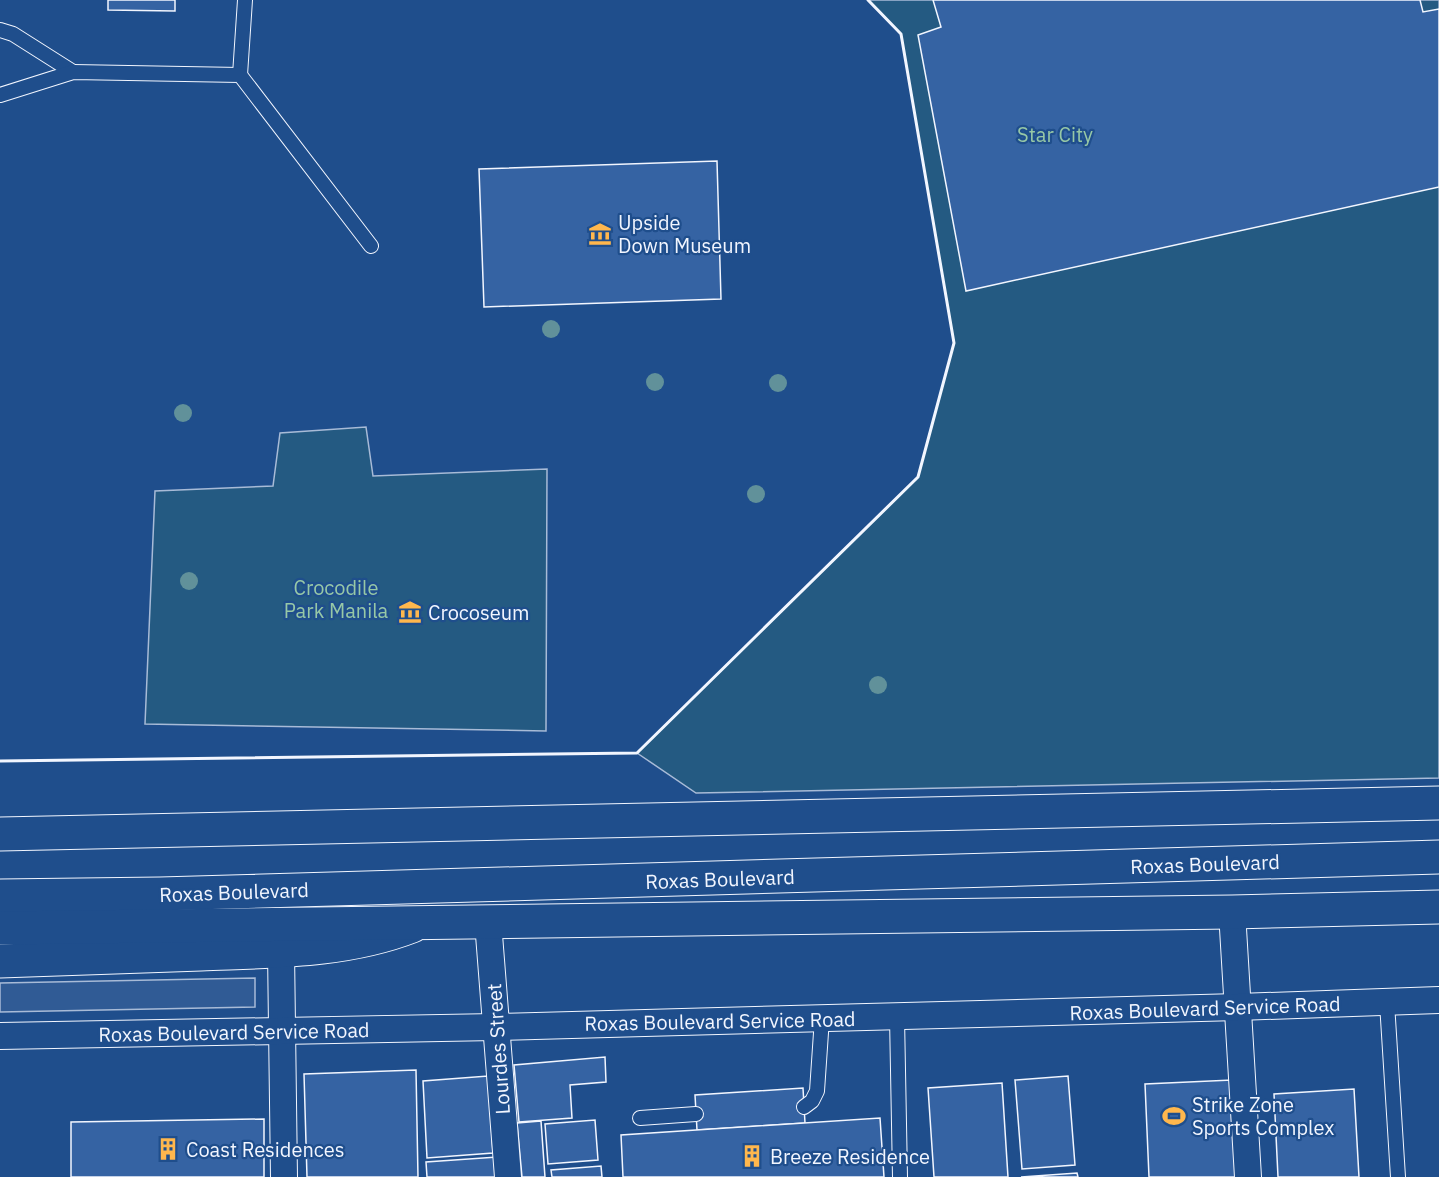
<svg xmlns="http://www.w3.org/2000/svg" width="1439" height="1177" font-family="'IBM Plex Sans',sans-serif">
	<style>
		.green { fill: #245a82; stroke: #a8bbd7; stroke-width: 1.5 }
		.parking { fill: #305b95; stroke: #a8bbd7; stroke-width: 1.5 }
		.building { fill: #3563a3; stroke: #f2f6ff; stroke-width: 1.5 }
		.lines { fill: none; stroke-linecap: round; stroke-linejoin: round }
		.service-casing { stroke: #f2f6ff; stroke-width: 16 }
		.minor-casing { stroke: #f2f6ff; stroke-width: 28 }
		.primary-casing { stroke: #f2f6ff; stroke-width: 35 }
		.trunk-casing { stroke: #f2f6ff; stroke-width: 35 }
		.service { stroke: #1f4e8c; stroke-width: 14 }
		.minor { stroke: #1f4e8c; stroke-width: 26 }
		.primary { stroke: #1f4e8c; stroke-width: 33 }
		.trunk { stroke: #1f4e8c; stroke-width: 33 }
		.wall { stroke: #f2f6ff; stroke-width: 3 }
		.tree { fill: #61919a }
		.labels { text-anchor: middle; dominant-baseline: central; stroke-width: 4.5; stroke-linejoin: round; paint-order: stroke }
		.park-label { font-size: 20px; fill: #97c8a6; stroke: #1f4e8c }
		.poi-label { font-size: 20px; fill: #f2f6ff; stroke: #1f4e8c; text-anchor: start }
		.street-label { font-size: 20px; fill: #f2f6ff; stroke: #1f4e8c }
	</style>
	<rect width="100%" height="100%" fill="#1f4e8c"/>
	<g class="green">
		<path d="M 868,0 L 1439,0 L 1439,778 L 696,793 L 637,753 L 918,477 L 954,343 L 901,34 Z"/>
		<path d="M 366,427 L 373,476 L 547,469 L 546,731 L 145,724 L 155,491 L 273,486 L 280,433 Z"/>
	</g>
	<path class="parking" d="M 255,978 L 255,1007 L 0,1012 L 0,983 Z"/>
	<g class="building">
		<path d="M 108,0 L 175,0 L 175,11 L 108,10 Z"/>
		<path d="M 933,0 L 1420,0 L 1423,12 L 1439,9 L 1439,187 L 966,291 L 918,35 L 941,27 Z"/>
		<path d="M 717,161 L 721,299 L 484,307 L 479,169 Z"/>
		<path d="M 605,1057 L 606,1082 L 570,1085 L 572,1118 L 519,1122 L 514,1065 Z"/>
		<path d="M 416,1070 L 418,1177 L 307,1177 L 304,1074 Z"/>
		<path d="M 488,1076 L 493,1153 L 427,1158 L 423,1081 Z"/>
		<path d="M 1068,1076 L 1075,1165 L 1022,1169 L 1015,1080 Z"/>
		<path d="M 1232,1080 L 1237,1177 L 1149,1177 L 1145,1084 Z"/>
		<path d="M 1002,1083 L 1008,1177 L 934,1177 L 928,1088 Z"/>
		<path d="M 803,1088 L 805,1123 L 697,1130 L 695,1095 Z"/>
		<path d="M 1354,1089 L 1359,1177 L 1278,1177 L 1274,1094 Z"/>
		<path d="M 880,1118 L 884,1177 L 623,1177 L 621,1135 Z"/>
		<path d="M 264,1119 L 264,1177 L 71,1177 L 71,1122 Z"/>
		<path d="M 595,1120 L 598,1160 L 548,1164 L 545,1124 Z"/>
		<path d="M 541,1121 L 545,1177 L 522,1177 L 517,1123 Z"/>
		<path d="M 497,1157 L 498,1177 L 427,1177 L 426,1162 Z"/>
		<path d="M 601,1166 L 602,1177 L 552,1177 L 551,1170 Z"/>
		<path d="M 1077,1173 L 1078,1177 L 1021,1177 Z"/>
	</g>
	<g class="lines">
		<g class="service-casing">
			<g id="service">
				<path d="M 0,30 L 13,34 L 73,72"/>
				<path d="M 240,75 L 245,0"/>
				<path d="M 0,95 L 73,72 L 240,75 L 371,246"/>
				<path d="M 1387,1003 L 1398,1177"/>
				<path d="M 897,1017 L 900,1177"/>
				<path d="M 804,1107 L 812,1101 L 817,1091 L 822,1018"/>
				<path d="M 640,1118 L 696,1114"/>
			</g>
		</g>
		<g class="minor-casing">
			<g id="minor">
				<path d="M 1232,912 L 1248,1177"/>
				<path d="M 488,922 L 508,1177"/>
				<path d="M 281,951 L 284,1177"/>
				<path d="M 0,1036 L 495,1027 L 1238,1007 L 1439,1000"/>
			</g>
		</g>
		<g class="primary-casing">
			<g id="primary">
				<path d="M 0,834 L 1439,803"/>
				<path d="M 0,961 C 67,959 134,956 201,954 C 272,951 345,952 412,926"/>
			</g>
		</g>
		<g class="trunk-casing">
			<g id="trunk">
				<path d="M 0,896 L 160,894 L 1439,857"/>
				<path d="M 0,928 L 1232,912 L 1439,907"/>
			</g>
		</g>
		<use href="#service" class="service"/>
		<use href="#minor" class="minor"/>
		<use href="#primary" class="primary"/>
		<use href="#trunk" class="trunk"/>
		<path class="wall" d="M 0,761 L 637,753 L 918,477 L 954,343 L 901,34 L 868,0"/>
	</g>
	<g class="tree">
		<circle cx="551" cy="329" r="9"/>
		<circle cx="655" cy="382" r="9"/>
		<circle cx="778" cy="383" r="9"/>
		<circle cx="183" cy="413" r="9"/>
		<circle cx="756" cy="494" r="9"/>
		<circle cx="189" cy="581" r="9"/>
		<circle cx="878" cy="685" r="9"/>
	</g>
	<defs>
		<g id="museum-bare" transform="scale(1.8)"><path d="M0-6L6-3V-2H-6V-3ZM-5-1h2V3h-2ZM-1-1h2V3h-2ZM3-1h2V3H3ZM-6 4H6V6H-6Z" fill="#ffb74d" stroke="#1f4e8c" stroke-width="2.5" paint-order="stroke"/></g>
		<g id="stadium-bare" transform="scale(1.8)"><path d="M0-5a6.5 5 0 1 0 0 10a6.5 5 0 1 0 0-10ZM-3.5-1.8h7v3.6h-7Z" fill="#ffb74d" stroke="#1f4e8c" stroke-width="2.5" paint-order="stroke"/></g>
		<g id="building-bare" transform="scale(1.8)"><path d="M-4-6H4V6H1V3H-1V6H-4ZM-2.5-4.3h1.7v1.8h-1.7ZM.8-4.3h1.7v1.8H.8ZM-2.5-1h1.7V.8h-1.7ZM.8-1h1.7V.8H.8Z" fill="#ffb74d" stroke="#1f4e8c" stroke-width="2.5" paint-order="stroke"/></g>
	</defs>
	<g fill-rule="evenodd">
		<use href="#museum-bare" x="600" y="234"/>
		<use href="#museum-bare" x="410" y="612"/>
		<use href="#stadium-bare" x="1174" y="1116"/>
		<use href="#building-bare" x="168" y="1149"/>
		<use href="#building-bare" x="752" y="1156"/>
	</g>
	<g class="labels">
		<g class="park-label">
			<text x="1055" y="134">Star City</text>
			<text x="336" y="587">Crocodile<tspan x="336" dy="23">Park Manila</tspan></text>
		</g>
		<g class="poi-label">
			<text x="618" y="222">Upside<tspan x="618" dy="23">Down Museum</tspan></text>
			<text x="428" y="612">Crocoseum</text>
			<text x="1192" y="1104">Strike Zone<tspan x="1192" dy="23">Sports Complex</tspan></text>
			<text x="186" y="1149">Coast Residences</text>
			<text x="770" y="1156">Breeze Residence</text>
		</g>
		<g class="street-label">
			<text transform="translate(1205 864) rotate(-2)">Roxas Boulevard</text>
			<text transform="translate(720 879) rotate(-2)">Roxas Boulevard</text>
			<text transform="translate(234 892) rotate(-2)">Roxas Boulevard</text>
			<text transform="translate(1205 1008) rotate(-2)">Roxas Boulevard Service Road</text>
			<text transform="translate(720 1021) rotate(-1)">Roxas Boulevard Service Road</text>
			<text transform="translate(234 1032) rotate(-1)">Roxas Boulevard Service Road</text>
			<text transform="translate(498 1049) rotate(-94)">Lourdes Street</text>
		</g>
	</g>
</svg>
